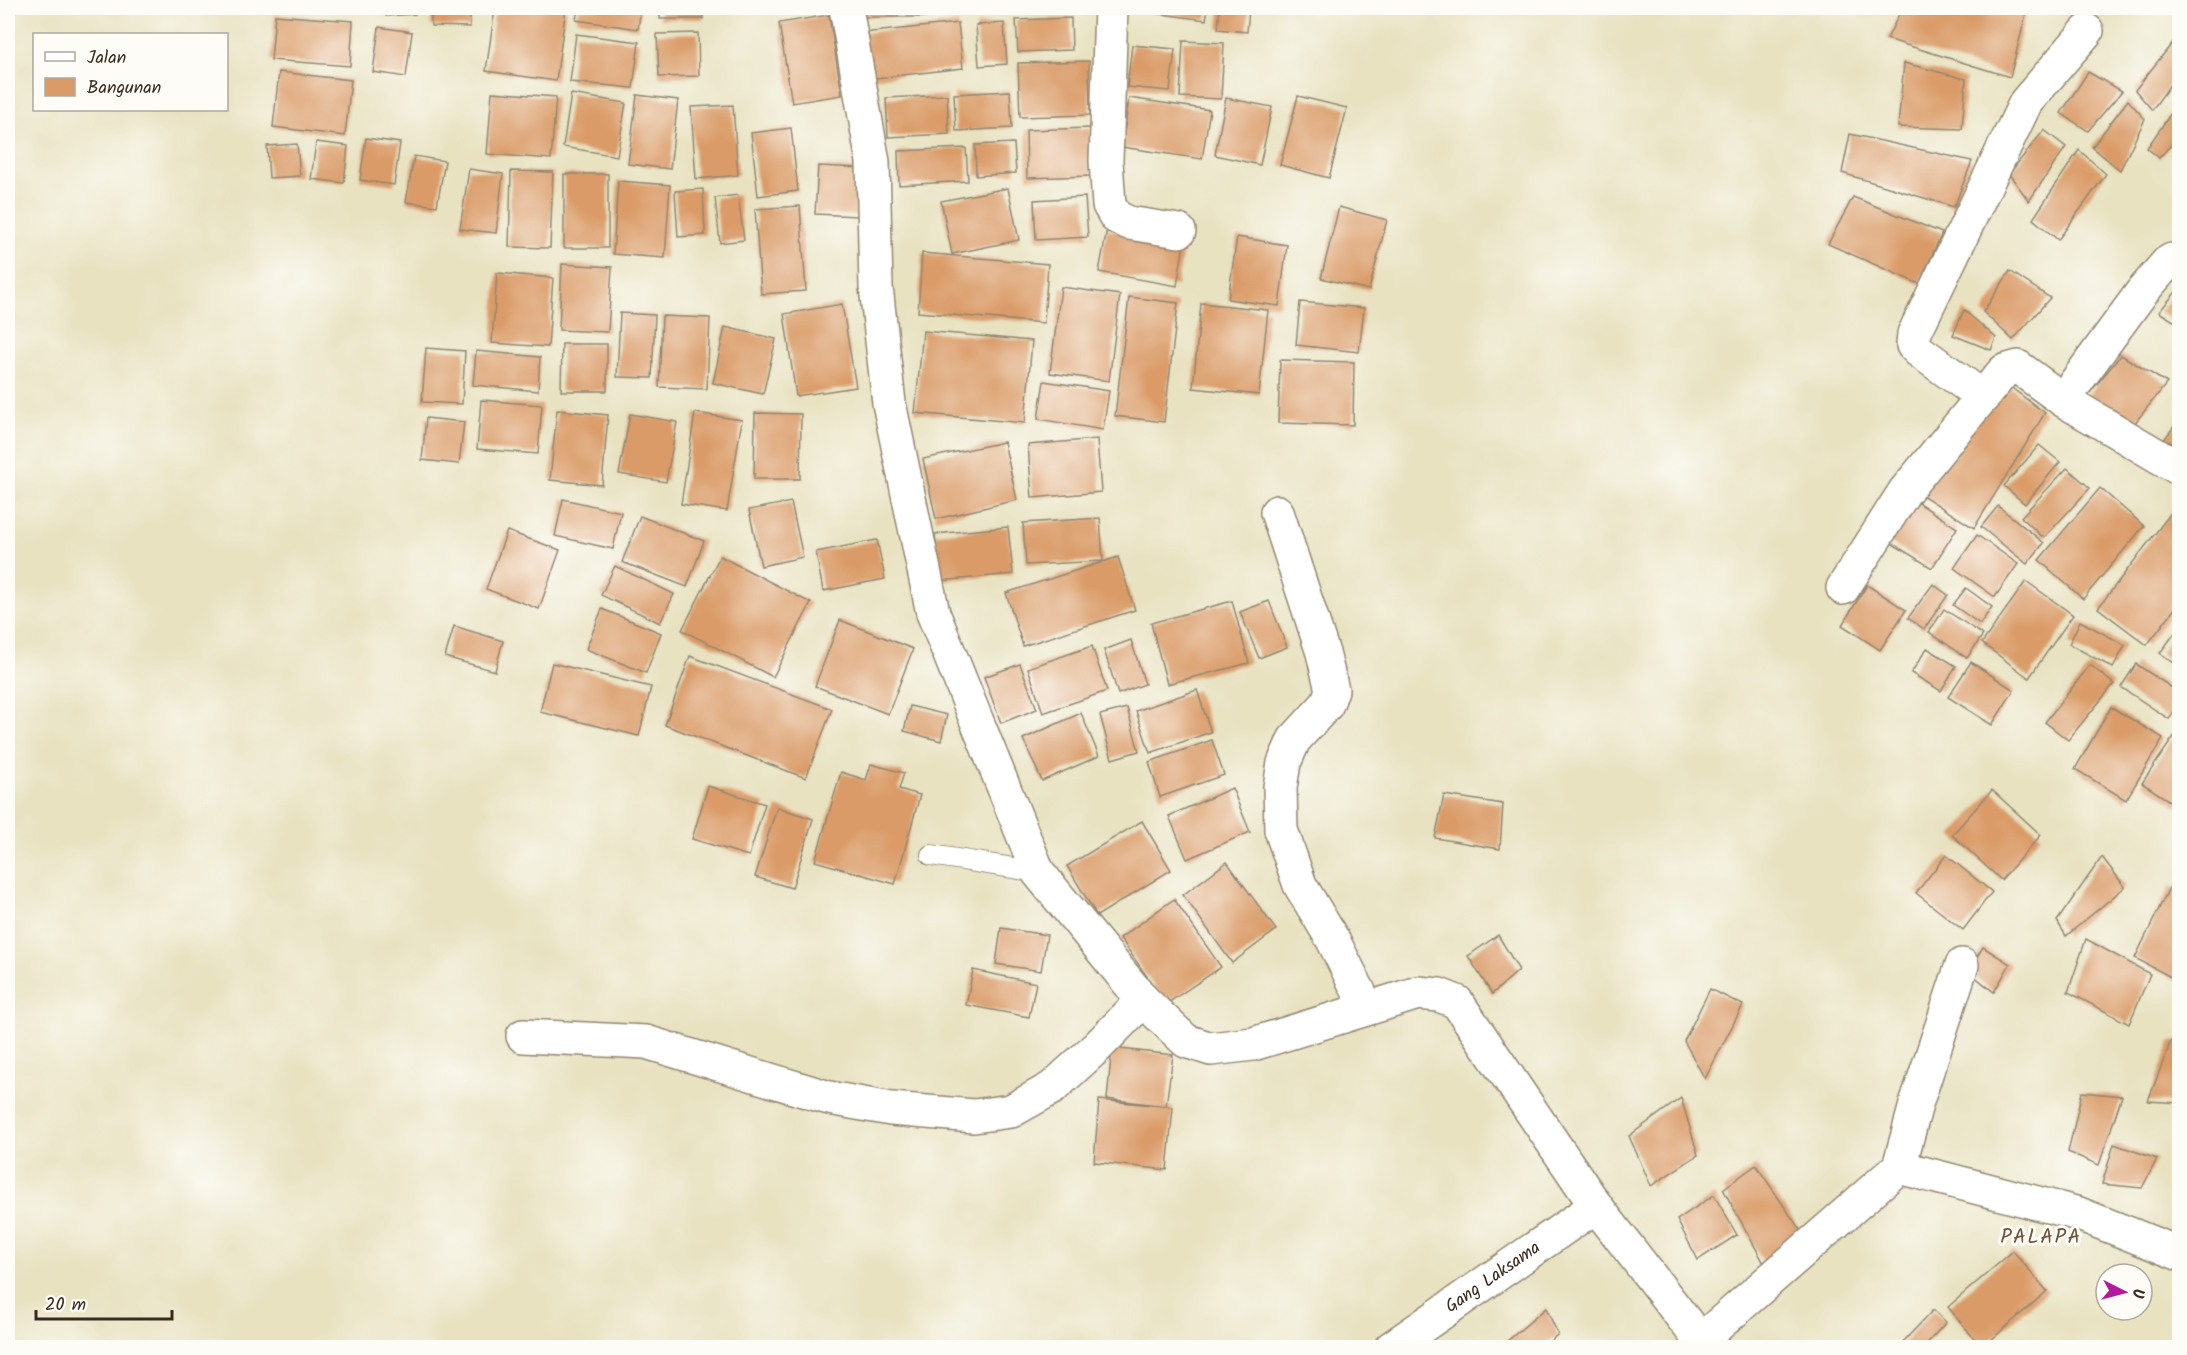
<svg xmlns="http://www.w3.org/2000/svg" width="2187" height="1355" font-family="Kalam,sans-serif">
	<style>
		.building { fill: #da9b68 }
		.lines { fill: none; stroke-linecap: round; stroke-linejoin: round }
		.service-casing { stroke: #928670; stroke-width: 22 }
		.minor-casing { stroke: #928670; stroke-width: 36 }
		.service { stroke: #fff; stroke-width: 20 }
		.minor { stroke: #fff; stroke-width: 33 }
		.labels { text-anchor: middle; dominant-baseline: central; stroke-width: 6; stroke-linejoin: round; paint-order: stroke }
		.street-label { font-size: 18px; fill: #3b2a1e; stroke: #fdfcf7 }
		.quarter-label { font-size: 21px; letter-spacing: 1.5px; fill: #735238; stroke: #fdfcf7 }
	</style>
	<rect width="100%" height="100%" fill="#fdfcf7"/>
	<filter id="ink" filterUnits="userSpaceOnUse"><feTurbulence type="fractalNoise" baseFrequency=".0167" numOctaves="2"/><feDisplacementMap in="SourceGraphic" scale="12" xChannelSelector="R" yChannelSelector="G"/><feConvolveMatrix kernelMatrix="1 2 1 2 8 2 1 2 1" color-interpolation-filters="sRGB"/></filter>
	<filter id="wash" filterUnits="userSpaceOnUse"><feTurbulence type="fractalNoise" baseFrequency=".008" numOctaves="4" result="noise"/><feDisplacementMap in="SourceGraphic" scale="24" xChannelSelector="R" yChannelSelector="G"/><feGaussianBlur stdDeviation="1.35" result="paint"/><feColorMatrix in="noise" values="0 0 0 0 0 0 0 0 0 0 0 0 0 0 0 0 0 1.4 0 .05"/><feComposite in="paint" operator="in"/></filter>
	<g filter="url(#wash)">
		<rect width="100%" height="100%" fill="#e8e2c1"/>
		<g id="blocks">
			<g class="building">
				<path d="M 386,8 L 414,8 L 415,14 L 386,16 Z"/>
				<path d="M 431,8 L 470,8 L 470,27 L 431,26 Z"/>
				<path d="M 495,8 L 566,8 L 556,81 L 486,71 Z"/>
				<path d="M 578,8 L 641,8 L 638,29 L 576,20 Z"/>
				<rect x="660" y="8" width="43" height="11"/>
				<rect x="856" y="8" width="77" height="9"/>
				<path d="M 1139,8 L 1208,8 L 1206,20 L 1139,11 Z"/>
				<path d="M 1220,8 L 1249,8 L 1247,32 L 1218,29 Z"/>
				<path d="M 1902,8 L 2001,8 L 2026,14 L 2010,77 L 1887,39 Z"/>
				<path d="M 275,15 L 353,21 L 350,66 L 271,60 Z"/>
				<path d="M 829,15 L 842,95 L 792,103 L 779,23 Z"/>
				<path d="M 1071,18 L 1072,50 L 1018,52 L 1016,20 Z"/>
				<path d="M 958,23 L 963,68 L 868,79 L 863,33 Z"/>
				<path d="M 1004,23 L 1007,64 L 979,66 L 976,25 Z"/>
				<path d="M 379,27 L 412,32 L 406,77 L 373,72 Z"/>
				<path d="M 698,33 L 699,76 L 659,77 L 657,34 Z"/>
				<path d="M 576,34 L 639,42 L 633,88 L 570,82 Z"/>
				<path d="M 1183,41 L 1224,43 L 1221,99 L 1180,97 Z"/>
				<path d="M 2174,41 L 2180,44 L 2180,71 L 2152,110 L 2135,90 Z"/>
				<path d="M 1132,45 L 1175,49 L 1170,91 L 1127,87 Z"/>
				<path d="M 1089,61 L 1090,115 L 1020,117 L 1018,63 Z"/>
				<path d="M 1904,63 L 1966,79 L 1962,129 L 1898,127 Z"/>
				<path d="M 279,72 L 351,80 L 345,136 L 273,127 Z"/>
				<path d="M 2088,72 L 2122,91 L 2088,131 L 2061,113 Z"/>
				<path d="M 1010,91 L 1012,128 L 956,131 L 954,94 Z"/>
				<path d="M 492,92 L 556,97 L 551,159 L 487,154 Z"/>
				<path d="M 571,94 L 626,103 L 617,156 L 563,147 Z"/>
				<path d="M 637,95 L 678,100 L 670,169 L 628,164 Z"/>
				<path d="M 947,95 L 949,134 L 888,137 L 886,98 Z"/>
				<path d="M 1298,96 L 1347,108 L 1329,178 L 1280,165 Z"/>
				<path d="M 1129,98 L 1210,110 L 1202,159 L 1122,147 Z"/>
				<path d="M 1226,98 L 1272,107 L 1260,165 L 1215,155 Z"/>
				<path d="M 2128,100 L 2145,119 L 2120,170 L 2092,147 Z"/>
				<path d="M 2180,100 L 2180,135 L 2159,158 L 2147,148 Z"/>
				<path d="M 733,105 L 738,175 L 696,179 L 691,107 Z"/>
				<path d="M 791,128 L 798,191 L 758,196 L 751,133 Z"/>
				<path d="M 1091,128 L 1092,176 L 1027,178 L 1026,130 Z"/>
				<path d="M 2044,130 L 2066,147 L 2029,201 L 2009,174 Z"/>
				<path d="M 1850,134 L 1972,161 L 1954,207 L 1842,173 Z"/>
				<path d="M 366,138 L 400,143 L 394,185 L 360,180 Z"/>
				<path d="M 316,142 L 348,146 L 344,183 L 311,179 Z"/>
				<path d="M 1014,143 L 1016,173 L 976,176 L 975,145 Z"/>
				<path d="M 297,144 L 300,176 L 269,178 L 267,146 Z"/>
				<path d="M 966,148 L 968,181 L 899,185 L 898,151 Z"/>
				<path d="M 2079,150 L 2106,174 L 2058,240 L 2033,219 Z"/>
				<path d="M 414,156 L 445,161 L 437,206 L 406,202 Z"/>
				<path d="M 818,166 L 861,168 L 858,216 L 815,214 Z"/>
				<path d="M 469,169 L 503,174 L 496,233 L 460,229 Z"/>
				<path d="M 511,171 L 553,172 L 550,248 L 509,247 Z"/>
				<rect x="564" y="174" width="44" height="74"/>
				<path d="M 618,181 L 670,185 L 665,258 L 613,254 Z"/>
				<path d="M 1008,188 L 1019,240 L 952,254 L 941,201 Z"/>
				<path d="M 703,189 L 705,235 L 678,237 L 675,191 Z"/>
				<path d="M 738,195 L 744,240 L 720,243 L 715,198 Z"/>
				<path d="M 1085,197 L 1088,237 L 1036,240 L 1034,200 Z"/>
				<path d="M 1853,197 L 1942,233 L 1919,284 L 1828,244 Z"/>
				<path d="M 800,206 L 806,291 L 761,294 L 755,209 Z"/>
				<path d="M 1339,207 L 1387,220 L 1369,290 L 1321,278 Z"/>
				<path d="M 1107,229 L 1184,243 L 1177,286 L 1099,272 Z"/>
				<path d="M 1237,237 L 1287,245 L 1279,306 L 1228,299 Z"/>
				<path d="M 922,253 L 1048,264 L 1044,323 L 918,312 Z"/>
				<path d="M 562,264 L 612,267 L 608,332 L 559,330 Z"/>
				<path d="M 2010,271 L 2050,298 L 2013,340 L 1983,312 Z"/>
				<path d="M 497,273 L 553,278 L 548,347 L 492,343 Z"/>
				<path d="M 1061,287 L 1120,295 L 1109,381 L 1050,373 Z"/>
				<path d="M 2180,287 L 2180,325 L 2159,312 Z"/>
				<path d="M 1129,297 L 1178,303 L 1164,422 L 1115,416 Z"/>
				<path d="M 1300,302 L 1364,308 L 1359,352 L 1296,345 Z"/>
				<path d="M 1201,303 L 1268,310 L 1259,395 L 1193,388 Z"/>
				<path d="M 842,304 L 856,387 L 796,396 L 784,314 Z"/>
				<path d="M 1964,310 L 1996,338 L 1991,350 L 1953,335 Z"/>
				<path d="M 620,313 L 655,315 L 652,378 L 617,377 Z"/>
				<path d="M 662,316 L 710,318 L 707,389 L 659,387 Z"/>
				<path d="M 725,327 L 776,339 L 763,394 L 713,383 Z"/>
				<path d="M 923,331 L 1032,341 L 1025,423 L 915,413 Z"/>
				<path d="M 562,344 L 607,344 L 607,391 L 561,391 Z"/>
				<path d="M 426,348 L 465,351 L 462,404 L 422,402 Z"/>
				<path d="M 476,351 L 540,357 L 538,391 L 473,385 Z"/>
				<path d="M 2121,355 L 2167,383 L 2134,424 L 2087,396 Z"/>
				<path d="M 1280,360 L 1354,362 L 1353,425 L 1278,423 Z"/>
				<path d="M 2001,380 L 2045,413 L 1974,528 L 1919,493 Z"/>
				<path d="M 1044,381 L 1109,391 L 1103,430 L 1038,419 Z"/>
				<path d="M 481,400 L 542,405 L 538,454 L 477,449 Z"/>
				<path d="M 557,410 L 608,415 L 602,485 L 550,480 Z"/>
				<path d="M 695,413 L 742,420 L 727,511 L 681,504 Z"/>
				<path d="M 755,413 L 801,414 L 800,479 L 754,479 Z"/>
				<path d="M 630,414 L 677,422 L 666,482 L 619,474 Z"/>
				<path d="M 426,418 L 464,422 L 459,464 L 422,460 Z"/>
				<path d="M 2180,418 L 2180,446 L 2164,440 Z"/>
				<path d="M 1097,439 L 1101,492 L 1032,498 L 1028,445 Z"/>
				<path d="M 1004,442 L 1017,500 L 936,519 L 923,459 Z"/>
				<path d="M 2039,445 L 2060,462 L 2025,504 L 2004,486 Z"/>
				<path d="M 2067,468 L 2090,488 L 2044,538 L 2021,517 Z"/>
				<path d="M 2100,488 L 2144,526 L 2083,599 L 2039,560 Z"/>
				<path d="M 563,499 L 621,512 L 613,549 L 555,536 Z"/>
				<path d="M 1914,500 L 1957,528 L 1932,568 L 1888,541 Z"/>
				<path d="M 2180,501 L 2180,602 L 2147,645 L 2098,608 Z"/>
				<path d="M 791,502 L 803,557 L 761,566 L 749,510 Z"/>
				<path d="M 1998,506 L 2044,543 L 2027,564 L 1981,527 Z"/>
				<path d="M 640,516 L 704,541 L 687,587 L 622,562 Z"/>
				<path d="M 1100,518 L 1103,561 L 1026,565 L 1023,523 Z"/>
				<path d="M 1008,527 L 1013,574 L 940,581 L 935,534 Z"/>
				<path d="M 507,531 L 560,550 L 539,609 L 486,589 Z"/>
				<path d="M 1977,535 L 2018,564 L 1995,597 L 1954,568 Z"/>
				<path d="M 877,540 L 885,579 L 823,591 L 816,552 Z"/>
				<path d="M 720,556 L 811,603 L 773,677 L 682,630 Z"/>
				<path d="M 1118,557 L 1135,610 L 1023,646 L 1006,593 Z"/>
				<path d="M 615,566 L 674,594 L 660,623 L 601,595 Z"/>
				<path d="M 2026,581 L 2073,615 L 2029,678 L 1982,643 Z"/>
				<path d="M 1933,584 L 1948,595 L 1924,629 L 1908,618 Z"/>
				<path d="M 1867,585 L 1906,610 L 1880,650 L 1842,625 Z"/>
				<path d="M 1966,588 L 1992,607 L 1980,624 L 1953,605 Z"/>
				<path d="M 1232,601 L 1249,663 L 1167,684 L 1151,623 Z"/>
				<path d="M 1269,601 L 1287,647 L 1259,658 L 1240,612 Z"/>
				<path d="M 602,609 L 661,633 L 646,673 L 586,649 Z"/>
				<path d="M 1944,609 L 1983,635 L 1967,658 L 1929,632 Z"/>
				<path d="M 840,620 L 913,649 L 888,714 L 815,686 Z"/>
				<path d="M 2080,621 L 2125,645 L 2113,668 L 2069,644 Z"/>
				<path d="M 454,626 L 503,641 L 495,671 L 445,657 Z"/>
				<path d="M 2180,626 L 2180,667 L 2160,653 Z"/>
				<path d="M 1131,640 L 1145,684 L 1118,694 L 1104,650 Z"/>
				<path d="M 1092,646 L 1107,691 L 1043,713 L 1028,668 Z"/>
				<path d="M 1927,648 L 1956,666 L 1941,691 L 1911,673 Z"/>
				<path d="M 690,656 L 832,709 L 806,778 L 665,725 Z"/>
				<path d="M 1971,662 L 2014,690 L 1992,725 L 1948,697 Z"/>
				<path d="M 552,663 L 651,687 L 639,736 L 540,712 Z"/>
				<path d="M 1020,664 L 1037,709 L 1001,723 L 984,677 Z"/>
				<path d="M 2136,664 L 2180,693 L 2180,703 L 2169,719 L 2121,687 Z"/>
				<path d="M 2090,665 L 2114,684 L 2068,740 L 2045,722 Z"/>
				<path d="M 1197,690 L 1211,732 L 1150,753 L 1136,711 Z"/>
				<path d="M 910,706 L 947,715 L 941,741 L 904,731 Z"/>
				<path d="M 2111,707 L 2163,738 L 2126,800 L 2075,769 Z"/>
				<path d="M 1127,708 L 1139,751 L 1112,759 L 1100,715 Z"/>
				<path d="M 1081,713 L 1099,756 L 1042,781 L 1023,739 Z"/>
				<path d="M 2175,735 L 2180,738 L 2180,808 L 2142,783 Z"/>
				<path d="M 1212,740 L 1224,775 L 1160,797 L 1149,762 Z"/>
				<path d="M 871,764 L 904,773 L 899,789 L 920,795 L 895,884 L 815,861 L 841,772 L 866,780 Z"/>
				<path d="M 708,786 L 765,804 L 749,856 L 692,839 Z"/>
				<path d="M 1232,788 L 1250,832 L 1187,859 L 1169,816 Z"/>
				<path d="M 1992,790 L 2041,835 L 2001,880 L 1952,835 Z"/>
				<path d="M 1444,795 L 1503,804 L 1500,849 L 1435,838 Z"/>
				<path d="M 777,807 L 813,819 L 792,888 L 755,877 Z"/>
				<path d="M 1142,821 L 1171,870 L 1097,916 L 1067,866 Z"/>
				<path d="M 1946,855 L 1992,892 L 1963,930 L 1916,893 Z"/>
				<path d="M 2102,857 L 2125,887 L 2066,936 L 2057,921 Z"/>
				<path d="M 1227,862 L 1276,930 L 1232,963 L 1183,895 Z"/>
				<path d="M 2170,886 L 2180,891 L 2180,982 L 2135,958 Z"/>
				<path d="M 1174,899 L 1221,967 L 1166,1004 L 1120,938 Z"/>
				<path d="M 1001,928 L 1047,935 L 1041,971 L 996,964 Z"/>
				<path d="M 1498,935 L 1519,970 L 1492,994 L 1468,956 Z"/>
				<path d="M 2086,939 L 2150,974 L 2129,1024 L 2068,992 Z"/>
				<path d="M 1983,947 L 2010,964 L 1994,992 L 1968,971 Z"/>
				<path d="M 973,970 L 1036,983 L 1029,1017 L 966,1005 Z"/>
				<path d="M 1710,989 L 1743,1005 L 1705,1079 L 1684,1041 Z"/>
				<path d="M 2171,1041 L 2180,1042 L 2180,1103 L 2148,1101 Z"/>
				<path d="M 1112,1048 L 1173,1055 L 1166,1106 L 1107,1099 Z"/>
				<path d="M 2082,1092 L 2122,1096 L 2099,1165 L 2068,1152 Z"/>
				<path d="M 1681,1098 L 1698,1155 L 1651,1186 L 1629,1136 Z"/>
				<path d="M 1099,1100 L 1173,1107 L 1167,1170 L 1094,1162 Z"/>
				<path d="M 2114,1144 L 2157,1159 L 2142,1188 L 2102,1184 Z"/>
				<path d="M 1756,1165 L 1803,1234 L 1765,1265 L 1723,1189 Z"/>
				<path d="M 1714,1195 L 1737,1235 L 1698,1260 L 1677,1220 Z"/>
				<path d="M 2013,1251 L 2047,1291 L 1982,1348 L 1948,1307 Z"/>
				<path d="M 1546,1308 L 1558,1334 L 1543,1348 L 1499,1348 Z"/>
				<path d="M 1933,1310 L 1946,1322 L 1923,1348 L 1907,1348 L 1902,1343 Z"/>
			</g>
		</g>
	</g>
	<g filter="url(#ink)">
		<use href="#blocks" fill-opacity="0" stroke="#928670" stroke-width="1.5"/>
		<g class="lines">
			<g class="service-casing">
				<path id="service" d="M 931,855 L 1038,872"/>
			</g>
			<g class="minor-casing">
				<g id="minor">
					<path d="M 846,8 L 873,162 L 876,287 L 889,403 L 933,613 L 1038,872 L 1143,1000 L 1186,1041 L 1211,1049 L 1253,1044 L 1418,993 L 1439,995 L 1457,1002 L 1596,1206 L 1706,1348"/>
					<path d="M 1111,8 L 1106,161 L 1109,205 L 1116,217 L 1129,223 L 1179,231"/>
					<path d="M 1983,397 L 1919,351 L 1913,345 L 1914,334 L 2026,102 L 2087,31"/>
					<path d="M 2063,400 L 2142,292 L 2167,263 L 2172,260 L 2180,260"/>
					<path d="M 1277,512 L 1323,653 L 1332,690 L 1327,704 L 1294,740 L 1284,763 L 1280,787 L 1281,830 L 1300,885 L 1333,940 L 1367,1008"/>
					<path d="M 1843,588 L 1905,491 L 2004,371 L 2018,367 L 2063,400 L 2180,469"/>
					<path d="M 523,1036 L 646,1042 L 829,1098 L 891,1109 L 974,1116 L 1011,1111 L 1052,1088 L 1098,1046 L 1143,1000"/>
					<path d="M 1899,1167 L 2079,1214 L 2180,1254"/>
					<path d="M 1701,1340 L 1899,1167 L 1917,1101 L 1962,965"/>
					<path id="s1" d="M 1391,1348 L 1596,1206"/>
				</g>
			</g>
			<use href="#service" class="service"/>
			<use href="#minor" class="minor"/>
		</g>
	</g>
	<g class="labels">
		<g class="street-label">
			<text stroke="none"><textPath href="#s1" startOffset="124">Gang Laksama</textPath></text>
		</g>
		<g class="quarter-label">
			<text x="2041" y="1237">PALAPA</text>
		</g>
	</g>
	<rect width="2187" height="1355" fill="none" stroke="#fdfcf7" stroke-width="30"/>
	<rect x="33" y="33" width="195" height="78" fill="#fdfcf7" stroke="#afa8a0" stroke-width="1.5"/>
	<rect x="45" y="52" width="30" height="9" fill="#ffffff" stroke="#afa8a0" stroke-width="1.5"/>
	<text x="87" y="63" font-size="18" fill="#3b2a1e">Jalan</text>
	<rect x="45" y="78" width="30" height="18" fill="#da9b68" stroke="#afa8a0" stroke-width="1.5"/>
	<text x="87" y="93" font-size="18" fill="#3b2a1e">Bangunan</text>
	<g transform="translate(2124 1292) rotate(96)"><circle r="28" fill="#fdfcf7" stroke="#afa8a0" stroke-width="1.5"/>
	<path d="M0-4.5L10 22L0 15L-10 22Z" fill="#b5179e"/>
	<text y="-9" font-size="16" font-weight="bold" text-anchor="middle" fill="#3b2a1e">U</text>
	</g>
	<path d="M36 1310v9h136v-9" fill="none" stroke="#3b2a1e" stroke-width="3"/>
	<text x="45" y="1310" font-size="18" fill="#3b2a1e" stroke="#fdfcf7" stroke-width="4.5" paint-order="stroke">20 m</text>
</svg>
